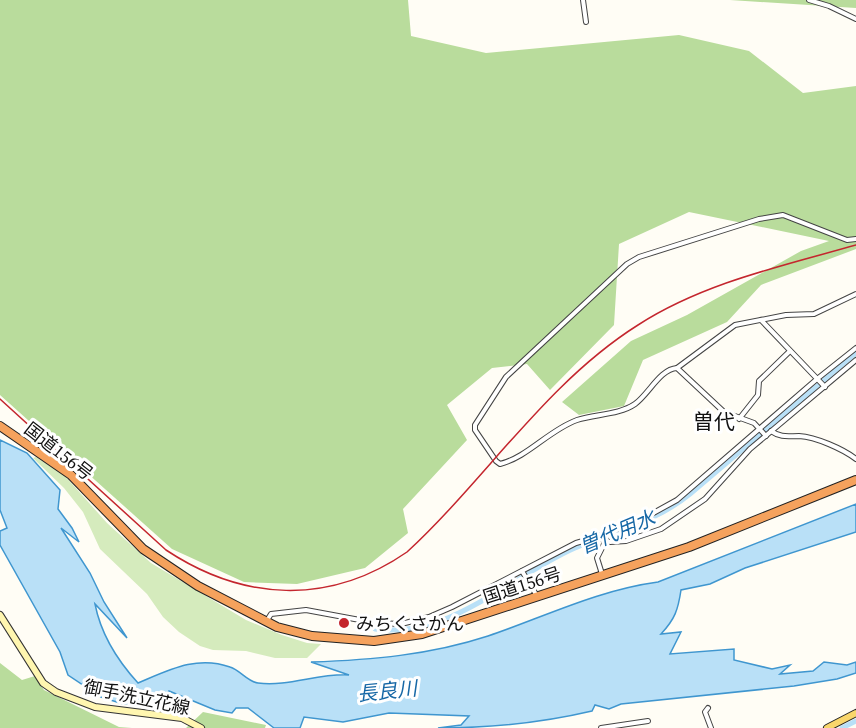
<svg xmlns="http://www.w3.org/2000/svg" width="856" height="728" font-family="'Source Serif 4','Noto Sans JP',serif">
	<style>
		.green { fill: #d5ebbd }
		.forest { fill: #b9dc9c }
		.water { fill: #b9e0f7; stroke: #3f96cf; stroke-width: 1.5 }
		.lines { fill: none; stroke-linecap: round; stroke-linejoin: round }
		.canal { stroke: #b9e0f7; stroke-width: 5 }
		.street-casing { stroke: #444; stroke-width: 6 }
		.secondary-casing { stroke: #333; stroke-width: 8 }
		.primary-casing { stroke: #222; stroke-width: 8 }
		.highway-casing { stroke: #222; stroke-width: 10 }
		.street { stroke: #fff; stroke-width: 4 }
		.secondary { stroke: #fff6b0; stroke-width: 6 }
		.primary { stroke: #f9d66b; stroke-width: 6 }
		.highway { stroke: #f5a25d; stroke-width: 8 }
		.rail { stroke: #c4262e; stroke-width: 1.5 }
		.poi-dot { fill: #c4262e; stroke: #fff; stroke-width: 2 }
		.labels { text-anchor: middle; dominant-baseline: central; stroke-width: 6; stroke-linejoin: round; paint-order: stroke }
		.street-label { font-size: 18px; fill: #111; stroke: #fff }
		.poi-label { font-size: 18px; fill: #111; stroke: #fff; text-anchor: start }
		.water-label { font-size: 20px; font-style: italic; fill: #1768a6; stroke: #fff }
		.quarter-label { font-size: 21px; fill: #111; stroke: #fff }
	</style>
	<rect width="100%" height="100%" fill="#fffdf5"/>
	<path class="green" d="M 36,457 L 65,476 L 107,523 L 151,563 L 246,620 L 282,635 L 307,643 L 321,644 L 307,658 L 275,658 L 246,651 L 213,650 L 200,646 L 179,632 L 163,617 L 147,594 L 100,549 L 83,512 L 64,488 L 33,458 Z"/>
	<g class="forest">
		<path d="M 0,0 L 408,0 L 411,36 L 486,53 L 679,35 L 749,51 L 803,93 L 856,86 L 856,249 L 761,285 L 727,322 L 643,360 L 624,406 L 579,415 L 562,402 L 631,341 L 687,315 L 801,251 L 829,241 L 689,212 L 619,244 L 614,325 L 550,390 L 527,364 L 492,368 L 447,405 L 467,440 L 403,509 L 408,533 L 365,568 L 297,584 L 244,582 L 172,549 L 0,395 Z"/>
		<path d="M 730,0 L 856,0 L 856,8 Z"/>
		<path d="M 0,663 L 22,680 L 35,676 L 44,690 L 119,727 L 132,728 L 0,728 Z"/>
		<path d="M 203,712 L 266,725 L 265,728 L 186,728 Z"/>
	</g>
	<path class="water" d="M 0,440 L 27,453 L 60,490 L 58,509 L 72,528 L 79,542 L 61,528 L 90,573 L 104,602 L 127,638 L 95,604 C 101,635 117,660 138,683 C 169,670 197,655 230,667 C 240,670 248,682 258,683 C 288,687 319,673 349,675 L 311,662 C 371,660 430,655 488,636 C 544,617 598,590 658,582 L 856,504 L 856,532 L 745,568 L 710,584 L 681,590 C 678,610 675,619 661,634 L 681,632 L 670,654 L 734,649 L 734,660 L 772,669 L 790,665 L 780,674 L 813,671 L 824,662 L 847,665 L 856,662 L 856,673 L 837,679 L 794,686 L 621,704 L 609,709 L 595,705 L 592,711 C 541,723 491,728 438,728 L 461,725 L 469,716 L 389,713 L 343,722 L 304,717 L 300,728 L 274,728 L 248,708 L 236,708 L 232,713 L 215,710 L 169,691 L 163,699 L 123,704 L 101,697 L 68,675 L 60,652 L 0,545 L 0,531 L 7,528 L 0,510 Z"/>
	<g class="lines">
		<g class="canal">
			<path d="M 375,629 C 450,639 511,576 575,548 C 616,530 653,524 690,494 L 856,353"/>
			<path d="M 842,728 L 856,721"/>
		</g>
		<g class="street-casing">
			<g id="street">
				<path d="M 583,0 L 586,22"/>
				<path d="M 809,0 L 829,6 L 856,19"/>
				<path d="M 761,320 L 825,387"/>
				<path d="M 677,368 L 735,325 L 786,315 L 814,314 L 856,294"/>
				<path d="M 739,419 L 758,395 L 759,381 L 790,351"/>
				<path d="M 771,431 C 781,438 788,436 799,436 C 816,437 843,449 856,459"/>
				<path d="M 766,436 L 754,423 L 724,412 L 677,368 C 660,369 649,394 635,404 C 619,415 595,414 577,420 C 549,430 528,457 500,464 L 496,461 L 475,430 L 475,425 L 506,377 L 627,264 L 639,257 L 759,219 L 783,215 L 847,240 L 856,239"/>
				<path d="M 598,536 L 637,522 L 677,500 L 817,379 L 856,348"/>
				<path d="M 522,571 L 537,596"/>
				<path d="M 602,574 L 597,558 L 606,540"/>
				<path d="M 266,622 L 271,614 L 306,610 L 376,623 L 401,624 L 429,617 L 452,607 L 576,543 L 597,537 L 610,542 L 626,541 L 661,529 L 705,499 L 750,449 L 856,360"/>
				<path d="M 708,708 L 705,712 L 711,728"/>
				<path d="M 601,728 L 648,721"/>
			</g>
		</g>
		<g class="secondary-casing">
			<path id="secondary" d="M 0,615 L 43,683 L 56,692 L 95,707 L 182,718 L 201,728"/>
		</g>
		<g class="primary-casing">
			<path id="primary" d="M 827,728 L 856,713"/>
		</g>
		<g class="highway-casing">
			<path id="highway" d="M 0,426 L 71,475 L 143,549 L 198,586 L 277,627 L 312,636 L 374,641 L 422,634 L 689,547 L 856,480"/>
		</g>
		<use href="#street" class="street"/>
		<use href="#secondary" class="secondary"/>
		<use href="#primary" class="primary"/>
		<use href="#highway" class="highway"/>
		<path class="rail" d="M 0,399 L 166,550 C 243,601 329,606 407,552 C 486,479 546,383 638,325 C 703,283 782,266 856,245"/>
	</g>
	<circle class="poi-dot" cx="344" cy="623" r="6"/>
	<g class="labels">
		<g class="street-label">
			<text transform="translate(59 451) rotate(38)">国道156号</text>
			<text transform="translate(522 585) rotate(-18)">国道156号</text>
			<text transform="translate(137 697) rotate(12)">御手洗立花線</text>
		</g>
		<g class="poi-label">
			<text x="356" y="623">みちくさかん</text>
		</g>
		<g class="water-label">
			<text transform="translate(617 532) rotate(-23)">曽代用水</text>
			<text transform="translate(387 691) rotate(-6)">長良川</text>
		</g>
		<g class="quarter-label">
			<text x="714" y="421">曽代</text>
		</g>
	</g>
</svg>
